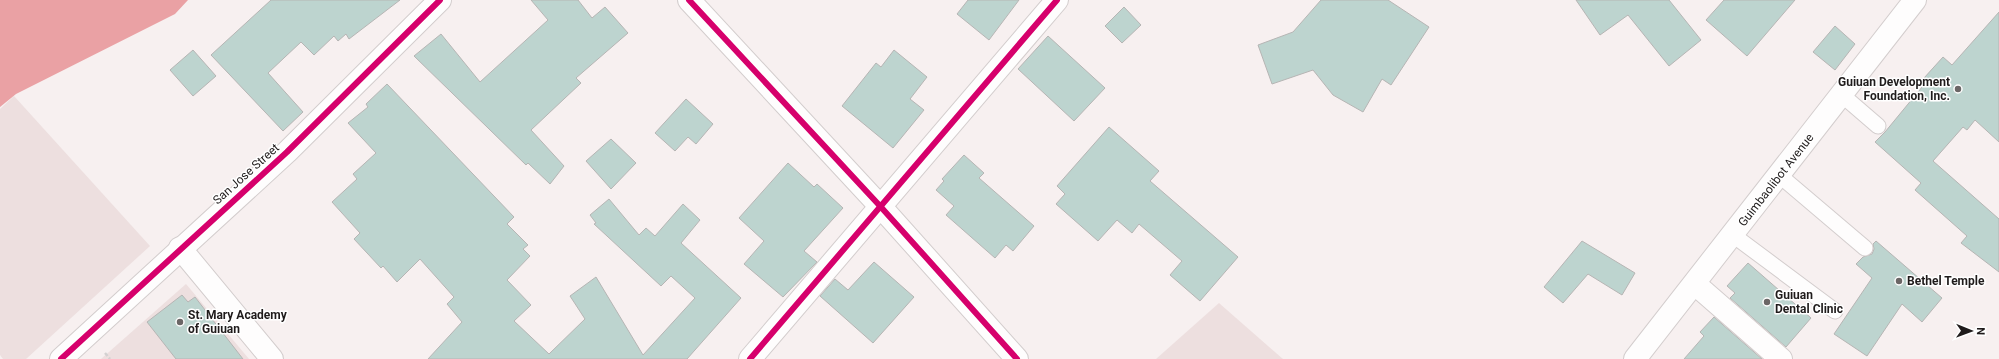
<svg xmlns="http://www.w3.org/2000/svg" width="1999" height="359" font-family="Roboto,sans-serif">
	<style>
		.built { fill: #eddfdf }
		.water { fill: #eaa1a4 }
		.building { fill: #bdd4cf; stroke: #b6b5b4 }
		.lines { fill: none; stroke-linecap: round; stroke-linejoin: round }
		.service-casing { stroke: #d3cdcd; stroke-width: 17 }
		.minor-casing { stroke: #d3cdcd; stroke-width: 24 }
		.tertiary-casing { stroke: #d3cdcd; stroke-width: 24 }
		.path { stroke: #d3d1d1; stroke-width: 2.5; stroke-dasharray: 4 2; stroke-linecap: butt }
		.service { stroke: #fefdfd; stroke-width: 15 }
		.minor { stroke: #fefdfd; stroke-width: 22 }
		.tertiary { stroke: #fefdfd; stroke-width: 22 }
		.cycleway-casing { stroke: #fff; stroke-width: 8 }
		.cycleway { stroke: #d6006c; stroke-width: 6 }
		.poi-dot { fill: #6b6666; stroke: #fff; stroke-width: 1.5 }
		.labels { text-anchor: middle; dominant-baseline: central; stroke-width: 3; stroke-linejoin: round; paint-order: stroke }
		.poi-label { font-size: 12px; font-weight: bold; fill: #1f1b1b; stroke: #fff; text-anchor: start }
		.street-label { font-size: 12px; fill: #1f1b1b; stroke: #fff }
	</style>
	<rect width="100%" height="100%" fill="#f7f0f0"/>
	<g class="built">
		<path d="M 14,96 L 150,246 L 26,359 L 3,359 L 0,355 L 0,109 Z"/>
		<path d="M 186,284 L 249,359 L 101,359 Z"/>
		<path d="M 1219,303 L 1283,359 L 1156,359 Z"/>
	</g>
	<path class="water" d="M 0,0 L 188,0 L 175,14 L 16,94 L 0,107 Z"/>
	<g class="building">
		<path d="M 271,0 L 400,0 L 349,39 L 346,34 L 338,41 L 334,36 L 314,55 L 301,42 L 268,73 L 303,112 L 283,131 L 211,55 Z"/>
		<path d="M 531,0 L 578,0 L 592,18 L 605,7 L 628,33 L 576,78 L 581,83 L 531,130 L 564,166 L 550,184 L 528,163 L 526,165 L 414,56 L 441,34 L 480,82 L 548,20 Z"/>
		<path d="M 968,0 L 1019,0 L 989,40 L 957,14 Z"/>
		<path d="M 1321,0 L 1388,0 L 1429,27 L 1391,85 L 1382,79 L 1363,112 L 1333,95 L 1313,70 L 1272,84 L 1258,45 L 1293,32 Z"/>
		<path d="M 1576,0 L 1669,0 L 1701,40 L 1669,66 L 1628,15 L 1600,35 Z"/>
		<path d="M 1724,0 L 1795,0 L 1747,56 L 1706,20 Z"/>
		<path d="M 1124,7 L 1141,25 L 1122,43 L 1105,26 Z"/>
		<path d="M 1999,12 L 1999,142 L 1975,120 L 1967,130 L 1963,127 L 1933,161 L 1999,219 L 1999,272 L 1961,243 L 1967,236 L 1915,190 L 1921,183 L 1875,142 L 1885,132 L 1927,81 L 1924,78 L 1943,57 L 1952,65 Z"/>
		<path d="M 1835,26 L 1855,44 L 1835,70 L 1813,52 Z"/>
		<path d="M 1048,36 L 1105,88 L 1074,121 L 1018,69 Z"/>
		<path d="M 193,50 L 216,76 L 193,96 L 170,70 Z"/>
		<path d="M 894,50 L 927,77 L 910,99 L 924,110 L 893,148 L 842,106 L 876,63 L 881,67 Z"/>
		<path d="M 387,84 L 514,217 L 507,224 L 528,245 L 523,249 L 530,256 L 507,280 L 531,305 L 514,321 L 549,354 L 585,319 L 570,296 L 596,277 L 643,355 L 695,298 L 671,276 L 661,286 L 594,224 L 596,223 L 590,215 L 609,199 L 639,235 L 646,228 L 655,236 L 683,204 L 700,220 L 681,243 L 741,298 L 687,359 L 428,359 L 462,322 L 447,304 L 454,297 L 420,259 L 397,282 L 383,266 L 381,268 L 354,239 L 360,233 L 332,202 L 357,179 L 353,174 L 376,153 L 348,123 L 368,107 L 366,104 Z"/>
		<path d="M 686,99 L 713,124 L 696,144 L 688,137 L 675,151 L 655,133 Z"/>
		<path d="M 1109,127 L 1159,171 L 1150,181 L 1238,257 L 1200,301 L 1170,275 L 1182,261 L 1139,224 L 1132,233 L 1117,220 L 1098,241 L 1056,204 L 1065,194 L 1057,186 Z"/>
		<path d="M 611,139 L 636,163 L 611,189 L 586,161 Z"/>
		<path d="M 964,155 L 984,173 L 979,178 L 1034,226 L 1013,251 L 1006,245 L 995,258 L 946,215 L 954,206 L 936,190 L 944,181 L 942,179 Z"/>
		<path d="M 788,163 L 814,187 L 817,184 L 843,208 L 804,251 L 817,262 L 783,297 L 744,264 L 764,241 L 739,218 Z"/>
		<path d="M 1582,241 L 1635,273 L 1622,295 L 1588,274 L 1563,303 L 1544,287 Z"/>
		<path d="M 1876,241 L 1942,298 L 1922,322 L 1902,304 L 1867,356 L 1834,334 L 1872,278 L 1856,264 L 1863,257 L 1872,254 L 1874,249 L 1873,244 Z"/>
		<path d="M 874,262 L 914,297 L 873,343 L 820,296 L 835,279 L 848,290 Z"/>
		<path d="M 1748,263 L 1811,318 L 1786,347 L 1730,298 L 1735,293 L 1727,286 Z"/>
		<path d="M 182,295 L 188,302 L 195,297 L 243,359 L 176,359 L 147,322 Z"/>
		<path d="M 1714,317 L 1762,359 L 1684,359 L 1704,336 L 1700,332 Z"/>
	</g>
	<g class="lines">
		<g class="service-casing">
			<g id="service">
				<path d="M 1842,95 L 1878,126"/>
				<path d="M 1779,175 L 1865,248"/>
				<path d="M 1733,235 L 1835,311"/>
			</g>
		</g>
		<g class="minor-casing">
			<g id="minor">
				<path d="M 689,0 L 880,206 L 1017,359"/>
				<path d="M 1695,284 L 1781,359"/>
				<path d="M 750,359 L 1057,0"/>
			</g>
		</g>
		<g class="tertiary-casing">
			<g id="tertiary">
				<path d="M 180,248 L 272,359"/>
				<path d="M 61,359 L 287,152 L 440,0"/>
				<path d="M 1635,359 L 1915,0"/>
			</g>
		</g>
		<path class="path" d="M 105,353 L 110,359"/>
		<use href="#service" class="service"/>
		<use href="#minor" class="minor"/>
		<use href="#tertiary" class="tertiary"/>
		<g class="cycleway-casing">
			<g id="cycleway">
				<path d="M 689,0 L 880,206 L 1017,359"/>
				<path d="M 61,359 L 287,152 L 440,0"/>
				<path d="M 750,359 L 1057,0"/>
			</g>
		</g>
		<use href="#cycleway" class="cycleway"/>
	</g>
	<g class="poi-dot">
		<circle cx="1958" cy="89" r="4"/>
		<circle cx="1899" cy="281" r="4"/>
		<circle cx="1767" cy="302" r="4"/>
		<circle cx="180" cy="322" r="4"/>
	</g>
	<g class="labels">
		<g class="poi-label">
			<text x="1950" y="82" text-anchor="end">Guiuan Development<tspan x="1950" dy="14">Foundation, Inc.</tspan></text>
			<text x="1907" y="281">Bethel Temple</text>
			<text x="1775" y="295">Guiuan<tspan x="1775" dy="14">Dental Clinic</tspan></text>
			<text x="188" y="315">St. Mary Academy<tspan x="188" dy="14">of Guiuan</tspan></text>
		</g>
		<g class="street-label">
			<text transform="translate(246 174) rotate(-42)">San Jose Street</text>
			<text transform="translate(1776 180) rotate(-52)">Guimbaolibot Avenue</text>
		</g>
	</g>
	<g transform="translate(1971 331) rotate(91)" stroke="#ffffff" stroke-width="3" paint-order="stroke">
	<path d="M0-3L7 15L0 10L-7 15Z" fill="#1f1b1b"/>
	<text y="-6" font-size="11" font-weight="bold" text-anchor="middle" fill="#1f1b1b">N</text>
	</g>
</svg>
